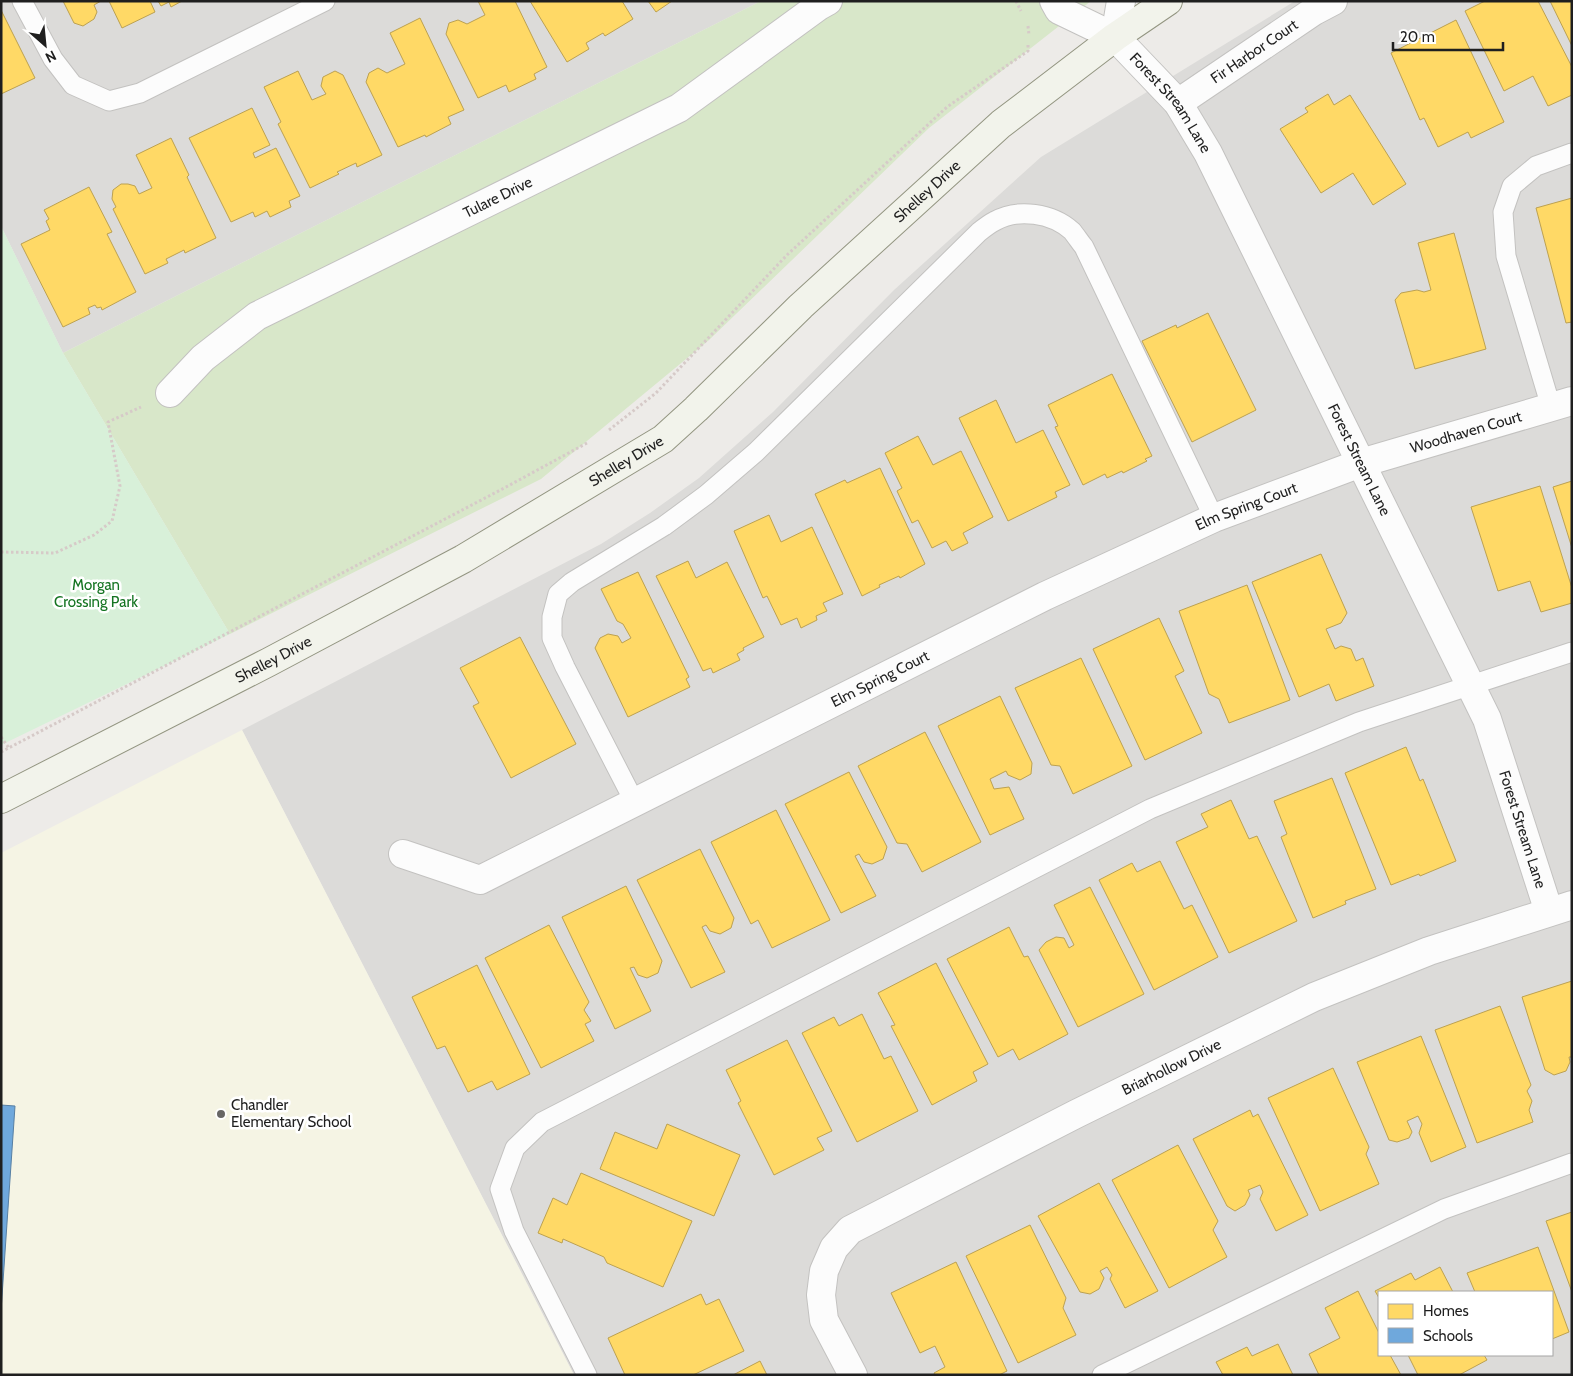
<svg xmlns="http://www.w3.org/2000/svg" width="1573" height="1376" font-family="Cabin,sans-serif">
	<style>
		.residential { fill: #dcdbd9; fill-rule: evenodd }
		.education { fill: #f5f4e4 }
		.grass { fill: #d8e7c9 }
		.park { fill: #d8f0d9 }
		.homes { fill: #ffd966; stroke: #bca151 }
		.schools { fill: #6fa8dc; stroke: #577fa3 }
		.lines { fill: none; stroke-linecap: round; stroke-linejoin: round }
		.lane-casing { stroke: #c3c2c0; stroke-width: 21 }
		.street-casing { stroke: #c3c2c0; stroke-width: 30 }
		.secondary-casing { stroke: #939581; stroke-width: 30 }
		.path { stroke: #d6cac8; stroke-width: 3; stroke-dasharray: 2.5 2.5; stroke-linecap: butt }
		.lane { stroke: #fcfcfc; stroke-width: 19 }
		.street { stroke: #fcfcfc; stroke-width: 28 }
		.secondary { stroke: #f2f3eb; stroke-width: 28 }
		.poi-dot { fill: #676665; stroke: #fff; stroke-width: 2 }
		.labels { text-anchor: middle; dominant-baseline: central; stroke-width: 5; stroke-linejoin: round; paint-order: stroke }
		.street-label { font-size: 15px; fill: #1f1f1f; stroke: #fff }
		.park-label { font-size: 15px; fill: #157422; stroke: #fff }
		.poi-label { font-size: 15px; fill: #1f1f1f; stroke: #fff; text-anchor: start }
	</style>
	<rect width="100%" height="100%" fill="#edebe8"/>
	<g class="residential">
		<path d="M 1,1 L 761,1 L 63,353 L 1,226 Z"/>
		<path d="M 1295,1 L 1572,1 L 1572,1375 L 574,1375 L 242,730 L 601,544 L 650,513 L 699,478 L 773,412 L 894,290 L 1041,157 ZM 1379,1292 L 1552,1292 L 1552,1355 L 1379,1355 Z"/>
	</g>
	<path class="education" d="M 242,730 L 574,1375 L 1,1375 L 1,853 Z"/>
	<path class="grass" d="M 761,1 L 1091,1 L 929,128 L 709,340 L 541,479 L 230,634 L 63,353 Z"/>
	<path class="park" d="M 1,226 L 63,353 L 230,634 L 1,745 Z"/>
	<g class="homes">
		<path d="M 63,1 L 101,1 L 94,5 L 97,12 L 94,19 L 83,26 L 74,23 Z"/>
		<path d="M 109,1 L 150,1 L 155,12 L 122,28 Z"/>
		<path d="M 158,1 L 182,1 L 171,7 L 169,2 L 161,6 Z"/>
		<path d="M 478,1 L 515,1 L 547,67 L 534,74 L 536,79 L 509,92 L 506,85 L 478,98 L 446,34 L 449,23 L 458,20 L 467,24 L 485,15 Z"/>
		<path d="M 530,1 L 622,1 L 633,19 L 605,36 L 603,33 L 586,43 L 589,49 L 567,62 Z"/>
		<path d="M 648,1 L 672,1 L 656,12 Z"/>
		<path d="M 1485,1 L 1538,1 L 1572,67 L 1572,95 L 1548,106 L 1533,76 L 1504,91 L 1465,11 Z"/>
		<path d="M 1550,1 L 1572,1 L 1572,46 Z"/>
		<path d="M 1,10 L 35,78 L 1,94 Z"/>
		<path d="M 420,18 L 464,110 L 448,117 L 451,124 L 426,137 L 425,135 L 398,147 L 366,82 L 369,73 L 378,68 L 387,73 L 405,64 L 390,33 Z"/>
		<path d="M 1456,20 L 1504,122 L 1471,138 L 1468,132 L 1438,147 L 1424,118 L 1420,120 L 1391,53 Z"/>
		<path d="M 298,71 L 312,100 L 326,94 L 321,86 L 323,77 L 335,71 L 343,75 L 382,155 L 357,167 L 356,163 L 337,172 L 339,174 L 310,188 L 278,124 L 281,122 L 264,87 Z"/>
		<path d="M 1328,94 L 1334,105 L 1350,95 L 1406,184 L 1373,205 L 1353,173 L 1321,193 L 1280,129 L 1308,112 L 1305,108 Z"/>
		<path d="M 252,108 L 270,145 L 253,153 L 255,158 L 276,148 L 300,196 L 289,201 L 291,207 L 270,217 L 267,211 L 255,217 L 253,212 L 231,222 L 189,138 Z"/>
		<path d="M 171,138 L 189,175 L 187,177 L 216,238 L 185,253 L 184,250 L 166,259 L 168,263 L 145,274 L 113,209 L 116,207 L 112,199 L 113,190 L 121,184 L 128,184 L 135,186 L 139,194 L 152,188 L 136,155 Z"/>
		<path d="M 89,187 L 112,232 L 107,234 L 136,292 L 102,310 L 101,307 L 97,308 L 95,305 L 88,308 L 90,314 L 63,327 L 21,244 L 50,230 L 46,221 L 49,219 L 44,210 Z"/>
		<path d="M 1572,198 L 1572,322 L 1566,323 L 1536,208 Z"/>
		<path d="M 1454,233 L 1486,349 L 1415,369 L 1395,300 L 1401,293 L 1417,290 L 1424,292 L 1431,290 L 1418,243 Z"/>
		<path d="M 1208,313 L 1256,410 L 1192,442 L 1142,341 L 1176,325 L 1177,328 Z"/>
		<path d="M 1112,374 L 1152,456 L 1145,459 L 1147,461 L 1123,473 L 1122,471 L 1107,478 L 1105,474 L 1083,485 L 1055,427 L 1058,426 L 1048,405 Z"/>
		<path d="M 996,400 L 1016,443 L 1043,430 L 1070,485 L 1055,492 L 1057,497 L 1008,521 L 959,418 Z"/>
		<path d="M 918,436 L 933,465 L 961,451 L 993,517 L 963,533 L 968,543 L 952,551 L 946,541 L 932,548 L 918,520 L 912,523 L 897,491 L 902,488 L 885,453 Z"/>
		<path d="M 880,468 L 925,564 L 900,578 L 899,576 L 879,585 L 880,587 L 862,596 L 815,494 L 845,480 L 847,483 Z"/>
		<path d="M 1572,481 L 1572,548 L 1553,487 Z"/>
		<path d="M 1540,486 L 1572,588 L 1572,603 L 1541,612 L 1530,581 L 1498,591 L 1471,507 Z"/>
		<path d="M 769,515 L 781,542 L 812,527 L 843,594 L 823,603 L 827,611 L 816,616 L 817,620 L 801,628 L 797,618 L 781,625 L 767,596 L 763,598 L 734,531 Z"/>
		<path d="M 1321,554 L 1347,613 L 1341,623 L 1326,629 L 1335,649 L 1341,646 L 1351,649 L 1356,661 L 1363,658 L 1374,686 L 1336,701 L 1329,684 L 1299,697 L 1252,582 Z"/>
		<path d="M 688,561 L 696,578 L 727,562 L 764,637 L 743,648 L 744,650 L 737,654 L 740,660 L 713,673 L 711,668 L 703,671 L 656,576 Z"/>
		<path d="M 638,572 L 689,677 L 686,679 L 690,687 L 628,717 L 595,648 L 600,638 L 608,634 L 618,636 L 622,643 L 631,638 L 623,624 L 617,621 L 601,589 Z"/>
		<path d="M 1247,585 L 1290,700 L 1229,723 L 1219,699 L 1209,694 L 1179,611 Z"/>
		<path d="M 1159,618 L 1184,671 L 1175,676 L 1202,733 L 1145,760 L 1093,649 Z"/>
		<path d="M 520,637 L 576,744 L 511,778 L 473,706 L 479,703 L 460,668 Z"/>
		<path d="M 1081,658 L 1132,766 L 1073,794 L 1060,766 L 1051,765 L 1015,688 Z"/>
		<path d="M 1000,696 L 1032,763 L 1031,774 L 1020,780 L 1008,775 L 1006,771 L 990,779 L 994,789 L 1009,787 L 1024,819 L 990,835 L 938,726 Z"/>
		<path d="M 925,732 L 981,842 L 922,872 L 907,844 L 897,843 L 858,766 Z"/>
		<path d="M 1406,747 L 1420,781 L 1423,779 L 1456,861 L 1420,876 L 1419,874 L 1391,885 L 1345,773 Z"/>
		<path d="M 849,772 L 887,847 L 883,859 L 872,864 L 864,862 L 859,854 L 855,856 L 876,896 L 841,913 L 785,804 Z"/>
		<path d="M 1332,778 L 1376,889 L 1345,901 L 1346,904 L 1313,918 L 1281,837 L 1287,834 L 1274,801 Z"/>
		<path d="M 1231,800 L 1249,839 L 1257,836 L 1297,921 L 1229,953 L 1176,842 L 1208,827 L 1201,814 Z"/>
		<path d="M 776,810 L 830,920 L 772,948 L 758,920 L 751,924 L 711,842 Z"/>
		<path d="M 700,849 L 734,918 L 731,928 L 720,934 L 710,931 L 706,925 L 702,927 L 725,972 L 691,988 L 637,880 Z"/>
		<path d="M 1160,861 L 1184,909 L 1192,905 L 1218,957 L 1154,990 L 1099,880 L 1132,863 L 1137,872 Z"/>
		<path d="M 626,886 L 662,961 L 658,973 L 647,978 L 638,975 L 634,967 L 630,968 L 651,1011 L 615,1029 L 562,917 Z"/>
		<path d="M 1090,887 L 1144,994 L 1078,1027 L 1039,950 L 1046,942 L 1056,937 L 1064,938 L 1069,948 L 1074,945 L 1054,905 Z"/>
		<path d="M 549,925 L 589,1002 L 584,1010 L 591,1021 L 585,1024 L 594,1041 L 541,1068 L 485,958 Z"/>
		<path d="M 1009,927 L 1024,957 L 1028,956 L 1068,1034 L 1019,1060 L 1013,1049 L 998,1057 L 947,959 Z"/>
		<path d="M 936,963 L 988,1064 L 973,1072 L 977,1081 L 932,1105 L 891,1026 L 895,1025 L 878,993 Z"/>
		<path d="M 477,965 L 530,1074 L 497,1090 L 492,1081 L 468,1092 L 445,1046 L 437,1049 L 412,997 Z"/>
		<path d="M 1572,981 L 1572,1057 L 1569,1057 L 1570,1062 L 1566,1071 L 1554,1075 L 1545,1070 L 1522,997 Z"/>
		<path d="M 1500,1006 L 1531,1085 L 1527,1091 L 1532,1101 L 1529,1110 L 1533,1122 L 1477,1143 L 1435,1030 Z"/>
		<path d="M 862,1014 L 884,1059 L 891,1056 L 918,1111 L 857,1142 L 802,1033 L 834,1017 L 839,1026 Z"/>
		<path d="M 1421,1036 L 1466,1147 L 1431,1162 L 1419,1133 L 1422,1124 L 1418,1116 L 1407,1121 L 1412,1132 L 1409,1138 L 1397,1142 L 1389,1140 L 1357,1062 Z"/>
		<path d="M 787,1040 L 832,1131 L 817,1138 L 824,1150 L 774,1175 L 738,1103 L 741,1101 L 726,1070 Z"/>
		<path d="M 1333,1068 L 1369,1147 L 1366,1154 L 1379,1184 L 1320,1211 L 1268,1098 Z"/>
		<path d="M 1250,1110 L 1253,1117 L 1258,1114 L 1308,1215 L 1276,1231 L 1260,1199 L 1263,1192 L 1260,1185 L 1248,1190 L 1250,1195 L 1245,1205 L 1235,1211 L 1227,1206 L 1193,1139 Z"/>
		<path d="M 667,1124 L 740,1155 L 714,1216 L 600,1169 L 615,1132 L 657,1149 Z"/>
		<path d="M 1178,1145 L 1218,1221 L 1213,1230 L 1227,1257 L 1169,1288 L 1112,1180 Z"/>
		<path d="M 581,1173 L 692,1221 L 663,1287 L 607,1263 L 604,1257 L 563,1239 L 562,1243 L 538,1233 L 553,1198 L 567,1205 Z"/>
		<path d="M 1099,1183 L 1158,1291 L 1125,1308 L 1110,1279 L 1112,1275 L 1107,1267 L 1100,1271 L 1104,1278 L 1099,1289 L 1090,1294 L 1080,1292 L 1038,1216 Z"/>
		<path d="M 1572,1212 L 1572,1292 L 1546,1221 Z"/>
		<path d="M 1030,1225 L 1066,1298 L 1063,1308 L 1076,1335 L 1018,1363 L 966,1256 Z"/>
		<path d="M 1538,1247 L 1569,1332 L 1552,1339 L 1552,1292 L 1475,1292 L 1467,1273 Z"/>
		<path d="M 956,1262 L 1007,1371 L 999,1375 L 935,1375 L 934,1373 L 945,1367 L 935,1346 L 920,1353 L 891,1293 Z"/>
		<path d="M 1440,1267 L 1453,1292 L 1379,1292 L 1379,1298 L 1375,1291 L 1411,1273 L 1415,1280 Z"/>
		<path d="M 1358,1291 L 1379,1333 L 1379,1355 L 1390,1355 L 1401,1375 L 1319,1375 L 1309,1354 L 1340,1338 L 1325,1308 Z"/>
		<path d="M 701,1294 L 706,1305 L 719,1299 L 744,1351 L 693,1375 L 625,1375 L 608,1338 Z"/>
		<path d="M 1278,1344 L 1293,1375 L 1223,1375 L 1216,1362 L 1247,1347 L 1252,1356 Z"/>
		<path d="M 1408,1355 L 1484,1355 L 1487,1360 L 1459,1375 L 1418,1375 Z"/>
		<path d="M 760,1361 L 767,1375 L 733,1375 Z"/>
	</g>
	<path class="schools" d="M 1,1105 L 15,1106 L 1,1311 Z"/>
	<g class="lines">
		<g class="lane-casing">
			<g id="lane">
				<path d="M 22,1 L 53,59 L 73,85 L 109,101 L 140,93 L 325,1"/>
				<path d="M 1551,407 L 1506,256 L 1503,212 L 1512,186 L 1536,166 L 1572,153"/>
				<path d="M 635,803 L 565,667 L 552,638 L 552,617 L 558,594 L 572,582 L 664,526 L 706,495 L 756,452 L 979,232 C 984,228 989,224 995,221 C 1018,208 1052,213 1072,231 C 1076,236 1080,242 1084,247 L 1214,518"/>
				<path d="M 587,1375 L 514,1231 L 500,1189 L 515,1148 L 542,1122 L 1150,809 L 1359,722 L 1572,652"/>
				<path d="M 1102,1375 L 1444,1209 L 1572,1163"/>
			</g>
		</g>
		<g class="street-casing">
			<g id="street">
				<path id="s1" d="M 1054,1 L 1059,10 L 1115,37 L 1178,103 L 1208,153 L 1487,719 L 1549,912"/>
				<path d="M 1115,37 L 1121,1"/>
				<path id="s2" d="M 1178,103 L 1314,11 L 1333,1"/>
				<path id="s3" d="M 170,393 L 203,358 L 257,316 L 679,108 L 819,6 L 828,1"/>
				<path id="s4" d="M 403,854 L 480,880 L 1045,596 L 1214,518 L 1361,463 L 1572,401"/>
				<path id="s5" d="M 853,1375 L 824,1320 L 821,1295 L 824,1271 L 834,1248 L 850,1230 L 1076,1114 L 1314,997 L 1429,951 L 1572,905"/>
			</g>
		</g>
		<g class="secondary-casing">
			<g id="secondary">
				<path id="s6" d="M 1,799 L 269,662 L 463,559 L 663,439 L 696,409 L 801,306 L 1001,124 L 1115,37 L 1168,1"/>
			</g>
		</g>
		<g class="path">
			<path d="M 1016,1 L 1021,11"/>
			<path d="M 1028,26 L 1029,35"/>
			<path d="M 609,430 L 656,393 L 787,255 L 947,107 L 1028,51 L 1028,43"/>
			<path d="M 1,552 L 55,553 L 94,535 L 112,521 L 120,486 L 108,422 L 141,407"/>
			<path d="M 1,737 L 9,748"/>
			<path d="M 1,752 L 508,486 L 587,443"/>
		</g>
		<use href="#lane" class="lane"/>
		<use href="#street" class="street"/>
		<use href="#secondary" class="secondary"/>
	</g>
	<circle class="poi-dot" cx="221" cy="1114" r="5"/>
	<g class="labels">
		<g class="street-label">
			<text stroke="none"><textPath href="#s2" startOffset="92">Fir Harbor Court</textPath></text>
			<text stroke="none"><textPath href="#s1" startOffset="159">Forest Stream Lane</textPath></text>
			<text stroke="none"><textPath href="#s6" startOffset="1116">Shelley Drive</textPath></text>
			<text stroke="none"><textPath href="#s3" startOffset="385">Tulare Drive</textPath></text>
			<text stroke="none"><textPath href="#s4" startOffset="1166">Woodhaven Court</textPath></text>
			<text stroke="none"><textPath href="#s6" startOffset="711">Shelley Drive</textPath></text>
			<text stroke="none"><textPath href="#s1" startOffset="564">Forest Stream Lane</textPath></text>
			<text stroke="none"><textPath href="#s4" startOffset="934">Elm Spring Court</textPath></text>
			<text stroke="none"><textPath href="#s6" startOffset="306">Shelley Drive</textPath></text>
			<text stroke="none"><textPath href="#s4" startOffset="529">Elm Spring Court</textPath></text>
			<text stroke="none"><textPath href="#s1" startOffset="969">Forest Stream Lane</textPath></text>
			<text stroke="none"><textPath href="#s5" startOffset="521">Briarhollow Drive</textPath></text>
		</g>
		<g class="park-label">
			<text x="96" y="585">Morgan<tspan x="96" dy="17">Crossing Park</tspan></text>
		</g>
		<g class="poi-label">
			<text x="231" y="1105">Chandler<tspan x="231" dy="17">Elementary School</tspan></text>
		</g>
	</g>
	<rect width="1573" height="1376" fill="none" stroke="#1f1f1f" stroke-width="5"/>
	<rect x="1378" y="1291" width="175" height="65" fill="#ffffff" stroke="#a5a5a5"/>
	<rect x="1388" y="1304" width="25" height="15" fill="#ffd966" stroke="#a5a5a5"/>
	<text x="1423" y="1316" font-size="15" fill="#1f1f1f">Homes</text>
	<rect x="1388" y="1328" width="25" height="15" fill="#6fa8dc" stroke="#a5a5a5"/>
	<text x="1423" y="1341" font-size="15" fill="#1f1f1f">Schools</text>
	<g transform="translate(45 45) rotate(153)" stroke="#ffffff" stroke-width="4" paint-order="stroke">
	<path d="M0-4L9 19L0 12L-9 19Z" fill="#1f1f1f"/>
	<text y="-8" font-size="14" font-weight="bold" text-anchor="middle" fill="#1f1f1f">N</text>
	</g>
	<path d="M1393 42v8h110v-8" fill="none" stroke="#1f1f1f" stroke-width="2.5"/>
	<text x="1400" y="42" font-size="15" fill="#1f1f1f" stroke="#ffffff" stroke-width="4" paint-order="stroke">20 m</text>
</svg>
